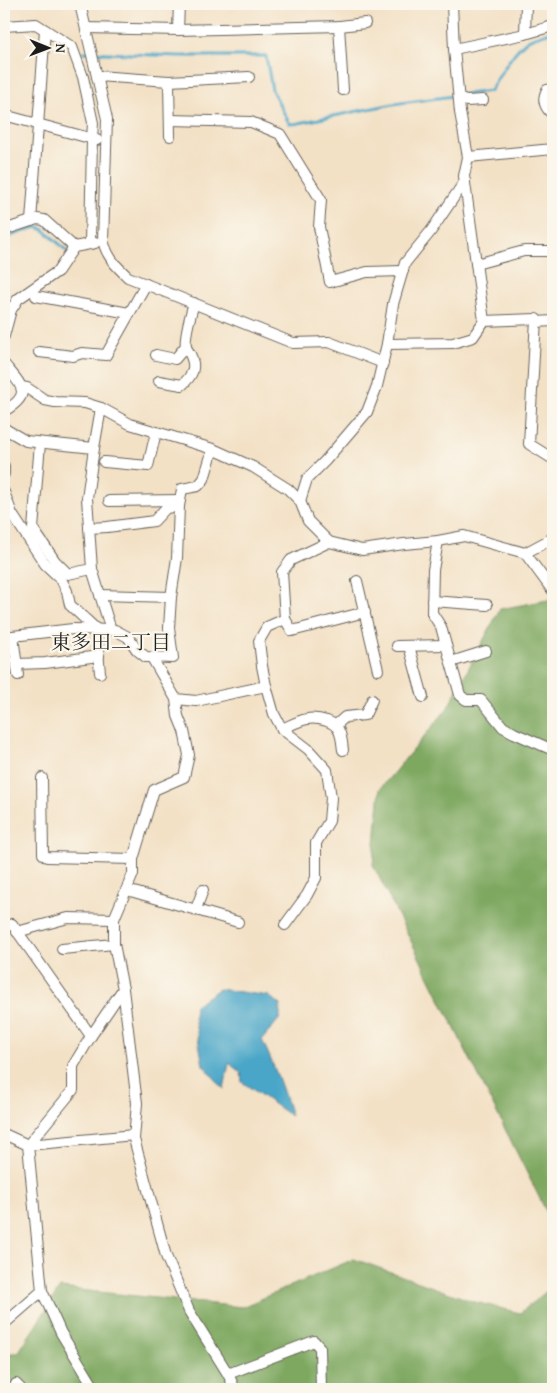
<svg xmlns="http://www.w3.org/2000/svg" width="557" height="1393" font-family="'Gentium Book Plus','Noto Serif JP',serif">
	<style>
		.forest { fill: #7ea860; stroke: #4d623e }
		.water { fill: #4aa6c8; stroke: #336172 }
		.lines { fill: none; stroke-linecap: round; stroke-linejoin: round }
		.stream { stroke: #4aa6c8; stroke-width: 3 }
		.minor-casing { stroke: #676158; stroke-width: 12 }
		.minor { stroke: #fff; stroke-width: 10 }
		.labels { text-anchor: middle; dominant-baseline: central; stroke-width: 4.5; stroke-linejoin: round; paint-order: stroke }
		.neighbourhood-label { font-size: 20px; fill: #1c1c1c; stroke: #fbf7ec }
	</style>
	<rect width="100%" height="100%" fill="#fbf7ec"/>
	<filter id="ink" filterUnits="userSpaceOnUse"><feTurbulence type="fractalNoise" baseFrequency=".02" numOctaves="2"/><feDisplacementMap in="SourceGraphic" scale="10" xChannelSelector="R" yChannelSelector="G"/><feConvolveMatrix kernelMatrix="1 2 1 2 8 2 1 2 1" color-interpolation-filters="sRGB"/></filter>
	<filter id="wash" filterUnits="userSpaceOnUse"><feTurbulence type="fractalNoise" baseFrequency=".0096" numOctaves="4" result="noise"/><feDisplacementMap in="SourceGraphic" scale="20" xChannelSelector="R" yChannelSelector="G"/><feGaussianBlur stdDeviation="1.12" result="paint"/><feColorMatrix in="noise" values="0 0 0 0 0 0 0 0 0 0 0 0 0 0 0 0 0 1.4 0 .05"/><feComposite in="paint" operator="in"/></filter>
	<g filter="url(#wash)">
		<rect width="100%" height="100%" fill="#f3e1c6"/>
		<g class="forest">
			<path d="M 553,599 L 553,1241 L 547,1213 L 373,865 L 380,789 L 447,709 L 500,609 Z"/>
			<path d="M 354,1259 L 475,1302 L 520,1313 L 553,1286 L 553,1389 L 4,1389 L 4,1353 L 18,1353 L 60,1288 L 242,1307 Z"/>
		</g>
		<path class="water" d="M 219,989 L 269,996 L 280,1005 L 280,1018 L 262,1040 C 274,1065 283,1089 291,1116 L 242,1082 L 241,1073 L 229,1063 L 224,1089 L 203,1065 L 194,1016 L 195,1005 Z"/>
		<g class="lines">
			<g class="stream">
				<path d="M 83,52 L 178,56 L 266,56 L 272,90 L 289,123 L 294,124 L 393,104 L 490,91 C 500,75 512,52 528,40 C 530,38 548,33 553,31"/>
				<path d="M 4,238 L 37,227 L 44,230 L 67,251"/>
			</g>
		</g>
	</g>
	<g filter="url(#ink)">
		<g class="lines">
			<g class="minor-casing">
				<g id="minor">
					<path d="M 80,4 L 107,119 L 103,241 C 108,258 115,265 128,277 L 293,343 L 329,342 L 383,363"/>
					<path d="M 452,4 L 454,49 L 460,112 L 468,157 L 464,176 L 484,321"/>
					<path d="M 4,26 L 36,24 L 72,47 L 83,77 L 93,123 L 92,139 L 90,244"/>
					<path d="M 339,26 L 343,90"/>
					<path d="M 86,28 L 178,30 L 340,26 L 365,23"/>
					<path d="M 178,30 L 179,4"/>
					<path d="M 525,34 L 526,4"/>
					<path d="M 454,49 L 525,34 L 553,26"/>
					<path d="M 97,76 L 169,81 L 249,77"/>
					<path d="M 169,81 L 170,136"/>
					<path d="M 553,89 L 547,90 C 542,99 544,106 551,113 L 553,113"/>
					<path d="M 460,99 L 467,101 L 483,100"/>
					<path d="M 4,115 L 97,140"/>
					<path d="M 170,120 L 251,122 L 280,134 L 321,200 L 319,227 L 330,282 L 367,272 L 403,271"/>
					<path d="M 468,157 L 553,149"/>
					<path d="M 31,221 L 45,30"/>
					<path d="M 4,230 L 37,219 L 44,220 L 74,247"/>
					<path d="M 476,264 L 524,251 L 553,251"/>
					<path d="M 36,296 L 129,313"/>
					<path d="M 536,322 L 553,321"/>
					<path d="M 4,336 L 11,310 L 18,299 L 58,271 L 74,247 L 95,243"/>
					<path d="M 387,344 L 453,343 L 473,337 L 484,321 L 536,319 L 529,444 L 553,459"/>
					<path d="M 39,352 L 73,356 L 82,353 L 106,355 L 146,284"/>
					<path d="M 156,355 L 175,359 L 186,346"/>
					<path d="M 4,364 C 21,385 34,394 4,411"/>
					<path d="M 159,381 L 182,385 C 192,376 197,368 190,354 C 189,352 187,350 186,347 C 184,337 191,313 194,303"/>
					<path d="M 21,387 L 27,388 L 45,400 L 55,402 L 85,403 L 101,408"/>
					<path d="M 4,427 L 5,429 L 26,441 L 94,448 L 101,408 L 130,424 L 213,449 L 253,467 L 288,489 L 300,501 L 307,479 L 325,461 L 367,412 L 377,386 L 387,344 L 393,304 L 405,263 L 431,231 L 465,181"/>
					<path d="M 40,443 L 33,529 L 55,561 L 68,574 L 92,569 L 87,498 L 94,448"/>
					<path d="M 104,462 L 148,466 L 156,432"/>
					<path d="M 4,466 L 4,474"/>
					<path d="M 4,492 L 12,514 L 45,564 L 61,579 L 67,591 L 70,605 L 96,629 L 100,673"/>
					<path d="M 109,501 L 180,500"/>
					<path d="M 89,528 L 107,527 L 154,521 L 166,508 L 179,506"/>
					<path d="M 438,541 L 433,570 L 432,613 L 441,627 L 460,695 L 466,700 L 481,700 L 503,727 L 514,733 L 553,750"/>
					<path d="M 329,542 L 362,550 L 404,544 L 438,541 L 464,536 L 525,553 L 553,591"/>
					<path d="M 525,553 L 553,538"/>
					<path d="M 92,569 L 111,630"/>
					<path d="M 357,581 L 378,670"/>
					<path d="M 100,595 L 171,597"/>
					<path d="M 432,601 L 487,605"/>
					<path d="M 285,619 L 292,631 L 365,612"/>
					<path d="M 13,636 L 18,675"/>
					<path d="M 4,637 L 73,629 L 115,630 L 128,637 L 137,650 L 146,657 L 173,658 L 169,628 L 171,597 L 177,558 L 179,506 L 182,489 L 198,486 L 204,479 L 213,449"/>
					<path d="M 397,646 L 446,645"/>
					<path d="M 409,646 L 423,697"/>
					<path d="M 152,658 L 176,699 L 196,701 L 266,686"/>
					<path d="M 451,662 L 486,651"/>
					<path d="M 17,664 L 45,663 L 99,656"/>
					<path d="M 336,725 L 345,717 L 365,715 L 372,700"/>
					<path d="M 282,729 C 300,721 307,715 327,721 C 332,723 337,725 339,731 C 342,737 342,744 343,750"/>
					<path d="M 42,778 L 43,854 L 47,857 L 133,859 L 133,874 L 114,919 L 114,944 L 123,989 L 137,1103 L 134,1139 L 166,1256 L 189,1311 L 228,1374"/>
					<path d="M 133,859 L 154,790 L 184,777 L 189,755 L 184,731 L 178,716 L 176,699"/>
					<path d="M 127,890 L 238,922"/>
					<path d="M 196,909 L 203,890"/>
					<path d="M 12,924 L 91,1036"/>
					<path d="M 285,925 L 307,895 L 316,878 L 316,843 L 329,821 L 331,798 L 327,770 L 308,749 L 282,729 L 274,714 L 266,686 L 262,666 L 259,641 L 267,627 L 285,619 L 282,572 L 291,560 L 329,542 L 308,521 L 300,501"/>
					<path d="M 17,932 L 68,918 L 114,919"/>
					<path d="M 62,949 L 114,944"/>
					<path d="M 4,1134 L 28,1145 L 134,1135"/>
					<path d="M 42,1291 L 61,1333 L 95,1389"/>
					<path d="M 4,1324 L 42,1291 L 28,1145 L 73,1090 L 73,1066 L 91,1036 L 123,989"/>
					<path d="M 14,1389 L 16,1384 L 21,1389"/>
					<path d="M 235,1389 L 228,1374 L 314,1341 L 320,1348 L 321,1389"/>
				</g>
			</g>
			<use href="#minor" class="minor"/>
		</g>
	</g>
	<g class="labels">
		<g class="neighbourhood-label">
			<text x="111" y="641">東多田二丁目</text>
		</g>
	</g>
	<rect width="557" height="1393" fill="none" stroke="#fbf7ec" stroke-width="20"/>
	<g transform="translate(48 48) rotate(91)" stroke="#fbf7ec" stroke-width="4" paint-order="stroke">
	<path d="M0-4L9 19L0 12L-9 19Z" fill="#1c1c1c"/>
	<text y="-8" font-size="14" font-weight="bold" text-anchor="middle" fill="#1c1c1c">N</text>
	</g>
</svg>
